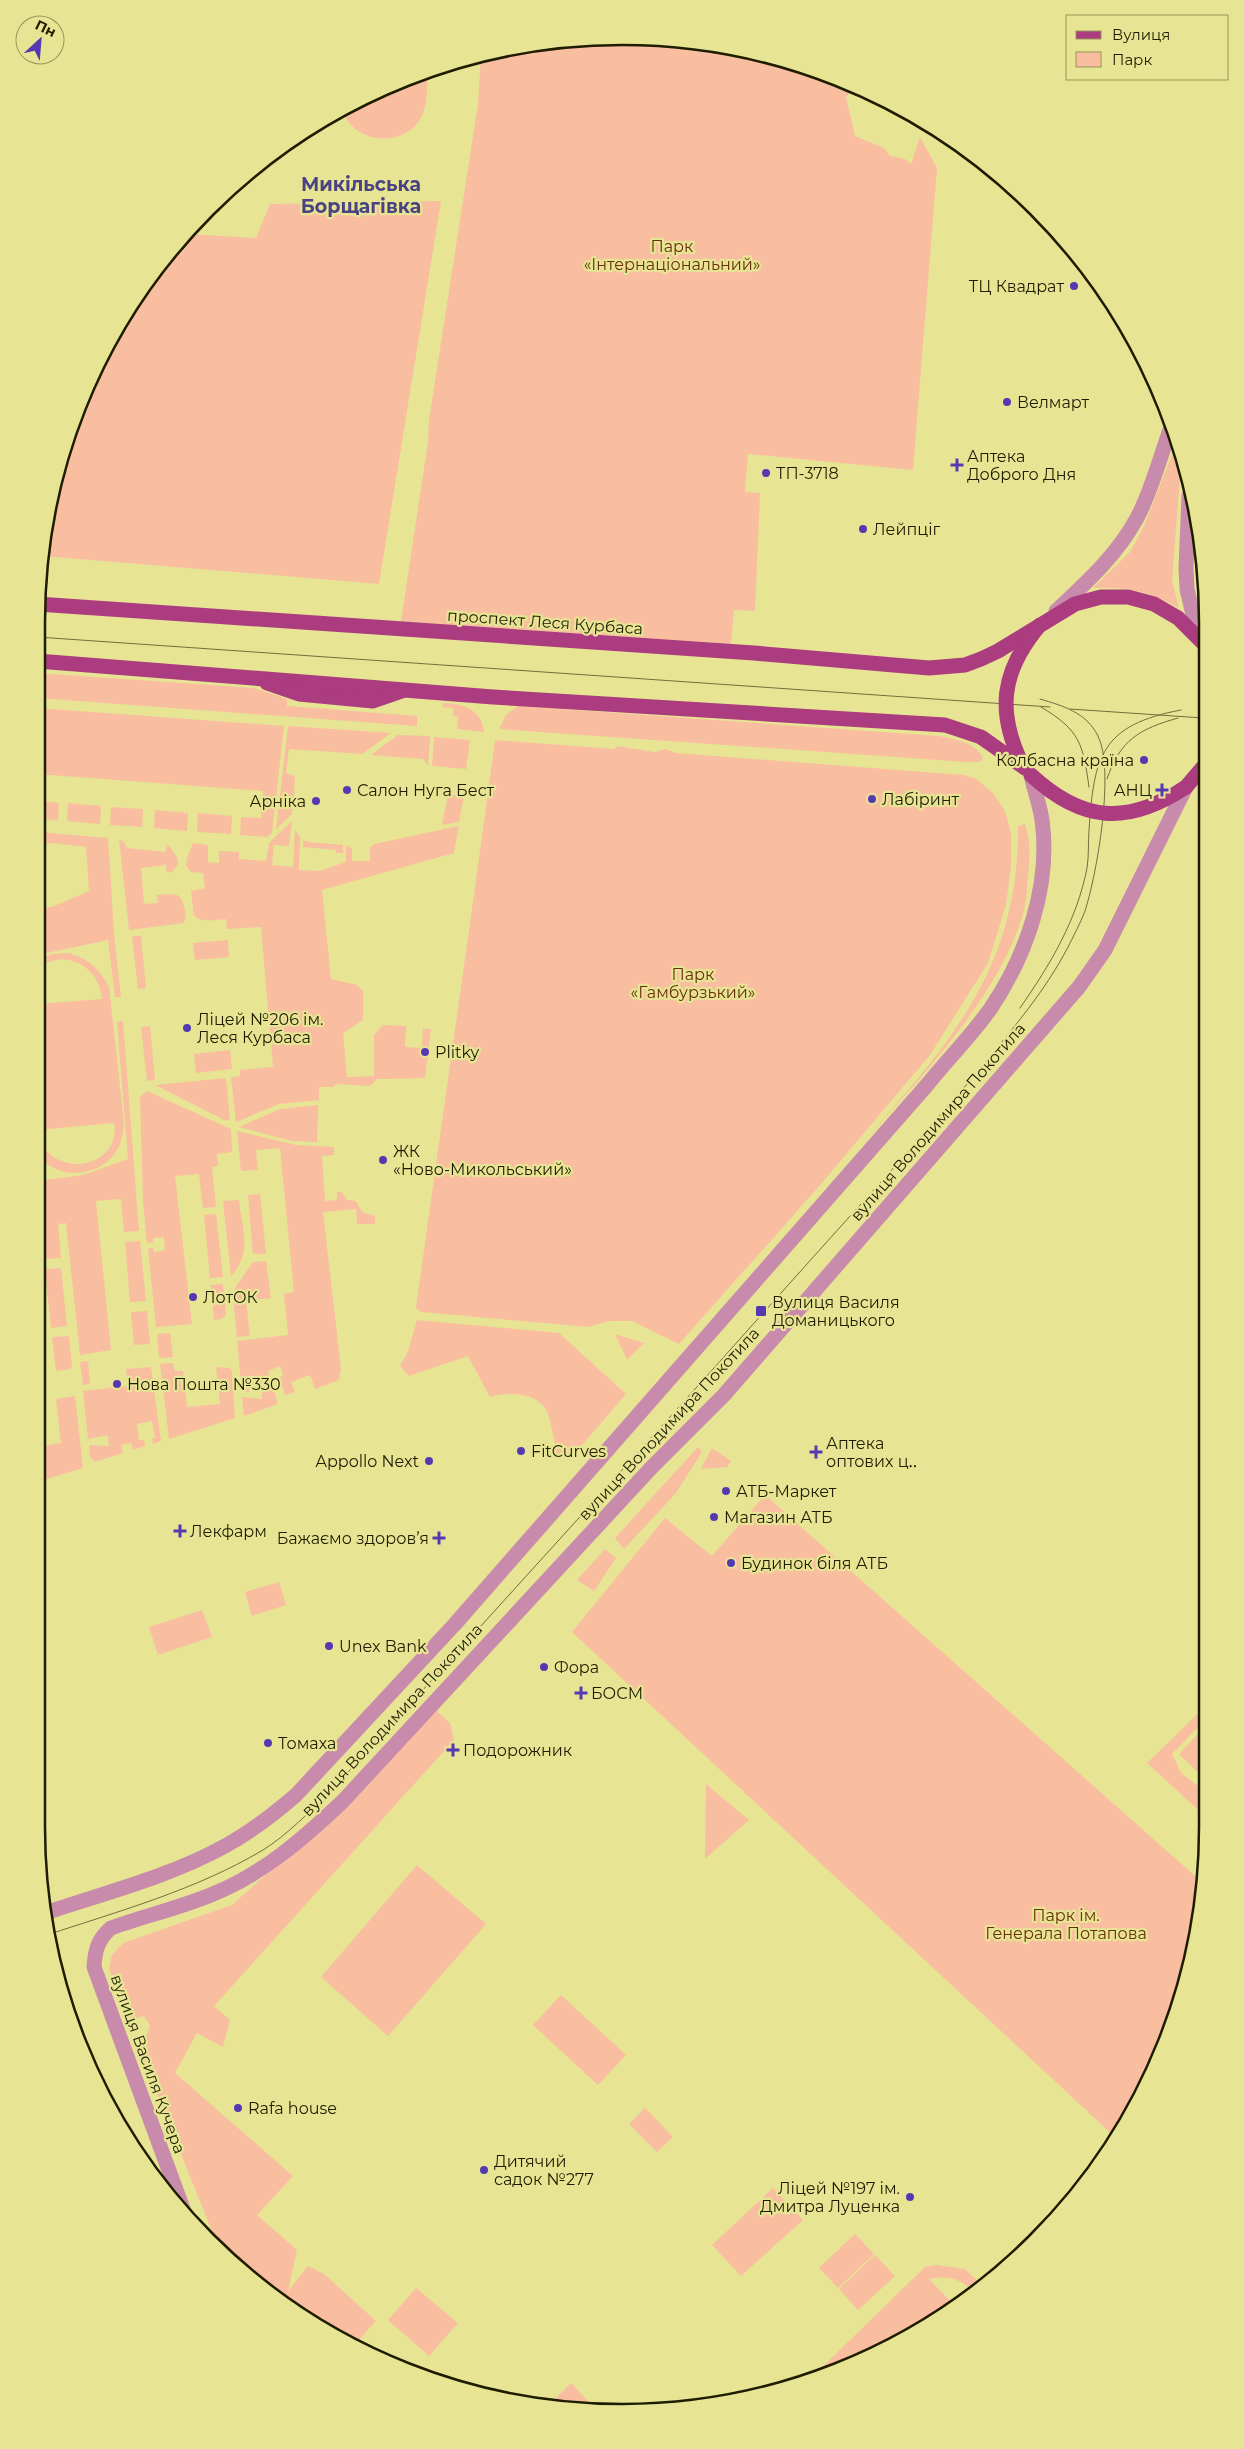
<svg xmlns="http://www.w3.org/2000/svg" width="1244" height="2449" font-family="Montserrat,sans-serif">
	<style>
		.green { fill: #f9bda0 }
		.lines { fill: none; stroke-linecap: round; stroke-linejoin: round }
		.tertiary { stroke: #c98bab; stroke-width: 15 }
		.primary { stroke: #ab3c7f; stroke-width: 15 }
		.tram { stroke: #716f3c; stroke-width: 1 }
		.primary-bridge { stroke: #ab3c7f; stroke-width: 15 }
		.poi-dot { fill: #5439b1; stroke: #e7e594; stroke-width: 2 }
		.labels { text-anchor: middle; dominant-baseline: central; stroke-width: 4.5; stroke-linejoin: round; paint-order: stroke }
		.park-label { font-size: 16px; fill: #6a2e0a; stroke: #e7e594 }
		.poi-label { font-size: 16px; fill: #1f1d00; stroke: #e7e594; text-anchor: start }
		.street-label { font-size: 16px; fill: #1f1d00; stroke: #e7e594 }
		.quarter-label { font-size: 19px; font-weight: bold; fill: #4b4381; stroke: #e7e594 }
		.rim { fill: none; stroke: #1f1d00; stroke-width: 2.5 }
	</style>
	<rect width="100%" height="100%" fill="#e7e594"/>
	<g class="green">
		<path d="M 660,37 L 773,56 L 853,86 L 853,89 L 846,97 L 855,136 L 884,148 L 890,156 L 905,159 L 911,164 L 920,137 L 937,168 L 913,470 L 748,454 L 745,492 L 760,493 L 755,611 L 734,610 L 731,644 L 401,621 L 428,442 L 429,420 L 478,104 L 481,56 L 545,41 Z"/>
		<path d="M 428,70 C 427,85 428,102 422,116 C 405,150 352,144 342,109 Z"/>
		<path d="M 441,201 L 379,584 L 42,556 L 56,471 L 97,363 L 157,266 L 187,234 L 256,238 L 270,204 Z"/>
		<path d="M 1176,445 L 1181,464 L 1172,581 L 1179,608 C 1148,591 1128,587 1093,588 L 1130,552 L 1144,526 Z"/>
		<path d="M 37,673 L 254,688 L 287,699 L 287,706 L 417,716 L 417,726 L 37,698 Z"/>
		<path d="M 443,703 C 464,704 481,709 484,732 L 457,729 L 458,717 L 453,716 L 453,708 L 443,707 Z"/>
		<path d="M 518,706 L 939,736 C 954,739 977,743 983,758 L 980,762 L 965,762 L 499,729 L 506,715 Z"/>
		<path d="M 37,708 L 284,726 L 272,833 L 267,837 L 240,835 L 241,817 L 261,818 L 263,791 L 37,774 Z"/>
		<path d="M 288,726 L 391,733 L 362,754 L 289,749 L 286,773 L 294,776 L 295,780 L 292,814 L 276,829 Z"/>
		<path d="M 398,735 L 430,736 L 428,766 L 423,759 L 371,755 Z"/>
		<path d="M 434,737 L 470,740 L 466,769 L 432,766 Z"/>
		<path d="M 495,740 L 614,749 L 617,746 L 655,752 L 666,749 L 675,753 L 964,775 L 976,779 L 993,793 L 1005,811 L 1011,833 L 1011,867 L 1006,905 L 988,963 L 930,1055 L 815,1191 L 679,1344 L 632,1321 L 609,1321 L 589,1327 L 421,1312 L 416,1308 C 442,1118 470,929 495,740 Z"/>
		<path d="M 448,795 L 464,796 L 459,822 L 442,825 Z"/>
		<path d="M 37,801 L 59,803 L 58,820 L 37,819 Z"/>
		<path d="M 68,803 L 101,806 L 100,824 L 67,821 Z"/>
		<path d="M 111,807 L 143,809 L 142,827 L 110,825 Z"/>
		<path d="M 155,810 L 188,813 L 187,831 L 154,828 Z"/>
		<path d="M 198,813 L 232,816 L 231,834 L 197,832 Z"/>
		<path d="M 292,821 L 289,846 L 274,845 L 272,865 L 293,867 L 295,830 L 300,837 L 299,870 L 319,871 L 346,862 L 346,845 L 352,849 L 352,861 L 370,861 L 370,848 L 374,844 L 459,826 L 454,853 L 322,890 L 331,979 L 357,985 L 363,991 L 363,1020 L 343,1033 L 347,1077 L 374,1076 L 374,1035 L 383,1025 L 406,1026 L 405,1047 L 422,1048 L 423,1029 L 431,1029 L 425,1078 L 383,1079 L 377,1079 L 370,1086 L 335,1084 L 333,1087 L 319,1087 L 319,1100 L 279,1104 L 236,1122 L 231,1077 L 240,1076 L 240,1070 L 273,1067 L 261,927 L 227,929 L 226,919 C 214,920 203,923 194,916 L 191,891 L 205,888 L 203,873 L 191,872 L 186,866 L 187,858 L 193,843 L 208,845 L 208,862 L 219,863 L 219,851 L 239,852 L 239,859 L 266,861 L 269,843 Z"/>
		<path d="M 1025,824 C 1031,843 1030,855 1028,876 C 1027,885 1027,896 1025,906 C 1005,992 916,1082 859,1147 C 948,1044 1019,971 1018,826 Z"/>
		<path d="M 37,832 L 108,838 L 114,934 L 121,997 L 115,997 L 108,940 L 37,955 L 37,908 L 52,907 L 89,891 L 86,847 L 54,843 L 37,844 Z"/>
		<path d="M 119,839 L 124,842 L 127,848 L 165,852 L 168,844 L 177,857 L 178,864 L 172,872 L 167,873 L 166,865 L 141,868 L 144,904 L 158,903 L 157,895 C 174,894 181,890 185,910 C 186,915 186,918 184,923 L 129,930 Z"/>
		<path d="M 303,840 L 308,842 L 343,845 L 343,853 L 336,853 L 336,850 L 303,847 Z"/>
		<path d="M 132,936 L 141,936 L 146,988 L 138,989 Z"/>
		<path d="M 228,940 L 229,957 L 195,960 L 193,943 Z"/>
		<path d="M 69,953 C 90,960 99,968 109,987 L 124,1122 C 123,1133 122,1143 116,1152 C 102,1173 71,1179 50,1166 C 46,1163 41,1160 38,1156 C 35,1151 37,1142 37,1136 C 58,1184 122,1164 114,1123 L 37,1130 L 37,1004 L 102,999 C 99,966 65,947 37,969 L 37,960 L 52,954 Z"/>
		<path d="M 117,1021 L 123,1021 L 139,1231 L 124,1232 L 121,1199 L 96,1201 L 111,1350 L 80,1355 L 66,1223 L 58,1224 L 61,1258 L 44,1259 L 40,1226 L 37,1226 L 37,1181 L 83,1175 L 128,1159 Z"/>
		<path d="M 150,1026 L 155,1080 L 147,1081 L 141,1027 Z"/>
		<path d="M 230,1050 L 232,1069 L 196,1073 L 194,1054 Z"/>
		<path d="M 226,1078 L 230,1119 L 226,1121 L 155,1085 Z"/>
		<path d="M 147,1091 L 231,1129 L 232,1152 L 217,1154 L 218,1166 L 212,1167 L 216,1207 L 203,1208 L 199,1174 L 175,1176 L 192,1324 L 156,1327 L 148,1248 L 153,1248 L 154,1252 L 165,1250 L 164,1237 L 153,1238 L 153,1242 L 147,1243 L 143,1201 L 140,1097 Z"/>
		<path d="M 318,1105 L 317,1142 L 292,1141 L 239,1127 L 280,1109 Z"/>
		<path d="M 237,1131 L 296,1145 L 334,1147 L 334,1155 L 322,1156 L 325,1201 L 337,1200 L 337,1192 L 342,1192 L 347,1200 L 356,1201 L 362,1212 L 375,1216 L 375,1224 L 357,1224 L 356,1209 L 323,1212 L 341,1369 L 339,1380 L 315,1389 L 310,1375 L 291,1382 L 295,1392 L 285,1395 L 279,1377 L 283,1376 L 280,1366 L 268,1371 L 278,1404 L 244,1416 L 242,1397 L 262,1399 L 261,1385 L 249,1385 L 249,1392 L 242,1392 L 237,1341 L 288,1335 L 284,1294 L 294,1292 L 280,1148 L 256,1150 L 258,1170 L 241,1171 Z"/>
		<path d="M 260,1194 L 266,1254 L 253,1254 L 248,1195 Z"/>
		<path d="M 239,1200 C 242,1230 253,1252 231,1276 L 223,1201 Z"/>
		<path d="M 216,1214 L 223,1277 L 210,1278 L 204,1215 Z"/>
		<path d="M 140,1241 L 146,1301 L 130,1302 L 125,1242 Z"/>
		<path d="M 266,1261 L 271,1298 L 246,1301 L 250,1336 L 237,1337 L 233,1296 L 235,1288 L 253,1262 Z"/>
		<path d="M 61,1268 L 67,1326 L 51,1328 L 45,1269 Z"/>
		<path d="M 223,1284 L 226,1315 L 221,1319 L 214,1320 L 211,1285 Z"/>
		<path d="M 147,1311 L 150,1344 L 134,1345 L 131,1312 Z"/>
		<path d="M 417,1320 L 559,1333 L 626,1394 L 569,1460 L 557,1454 C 554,1443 551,1416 545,1408 C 533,1392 508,1392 490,1397 L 468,1356 L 409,1376 L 400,1366 L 408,1351 Z"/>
		<path d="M 170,1333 L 173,1357 L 159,1358 L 157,1334 Z"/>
		<path d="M 615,1334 L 644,1343 L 627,1360 Z"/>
		<path d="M 69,1336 L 72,1366 L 70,1369 L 56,1371 L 52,1337 Z"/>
		<path d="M 88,1361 L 90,1384 L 83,1385 L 80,1362 Z"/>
		<path d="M 173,1363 L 175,1371 L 183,1371 L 187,1407 L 220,1404 L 216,1367 L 230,1368 L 232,1371 L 235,1418 L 169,1439 L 160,1364 Z"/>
		<path d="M 151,1367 L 161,1441 L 153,1444 L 152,1439 L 155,1438 L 152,1421 L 137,1424 L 139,1440 L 144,1440 L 145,1446 L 133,1450 L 131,1443 L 121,1445 L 123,1453 L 95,1462 L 90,1457 L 89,1445 L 109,1446 L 108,1435 L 88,1439 L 83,1391 L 128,1386 L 126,1369 Z"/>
		<path d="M 75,1396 L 83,1468 L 37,1482 L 37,1420 L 41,1446 L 61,1443 L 56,1399 Z"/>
		<path d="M 698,1447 L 702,1452 L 676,1493 L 624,1549 L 615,1538 Z"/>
		<path d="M 712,1448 L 731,1461 L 727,1467 L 701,1469 Z"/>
		<path d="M 765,1495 L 1203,1883 L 1188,1978 L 1147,2086 L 1117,2139 L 572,1632 L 665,1518 L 712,1556 Z"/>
		<path d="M 605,1549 L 616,1558 L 594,1591 L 577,1580 Z"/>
		<path d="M 279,1582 L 286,1605 L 252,1616 L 245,1592 Z"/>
		<path d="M 202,1610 L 212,1637 L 158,1655 L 149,1627 Z"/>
		<path d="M 1206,1706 L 1206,1719 L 1172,1754 L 1181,1773 L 1206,1792 L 1206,1817 L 1147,1763 Z"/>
		<path d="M 432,1707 L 450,1723 L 454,1740 L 214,2006 L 230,2020 L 223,2047 L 197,2033 L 175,2073 L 293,2176 L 257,2215 L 297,2250 L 288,2291 L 308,2266 L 324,2274 L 376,2321 L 354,2345 C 306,2319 258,2291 220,2251 L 140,2052 L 150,2026 L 144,2016 L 129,2021 L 109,1969 L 112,1955 L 123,1943 L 232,1905 L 323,1823 Z"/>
		<path d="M 1206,1726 L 1206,1780 L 1179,1754 Z"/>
		<path d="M 706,1784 L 749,1820 L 705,1859 Z"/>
		<path d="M 417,1865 L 486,1924 L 388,2036 L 321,1977 Z"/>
		<path d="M 561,1995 L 626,2055 L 598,2085 L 533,2025 Z"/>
		<path d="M 645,2108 L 673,2137 L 657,2152 L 629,2124 Z"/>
		<path d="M 773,2188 L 803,2220 L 741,2276 L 712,2245 Z"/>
		<path d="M 855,2234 L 874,2254 L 838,2288 L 819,2268 Z"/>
		<path d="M 875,2255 L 895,2276 L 858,2310 L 839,2289 Z"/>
		<path d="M 937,2265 L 965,2269 L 984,2287 L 975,2294 C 963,2279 948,2275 929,2279 L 955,2306 L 881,2352 L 810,2379 L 925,2267 Z"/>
		<path d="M 416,2288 L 458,2323 L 429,2356 L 388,2320 Z"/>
		<path d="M 571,2383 L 597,2411 L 547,2407 Z"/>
	</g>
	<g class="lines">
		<g class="tertiary">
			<path d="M 1189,496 L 1186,568 L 1187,589 L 1198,636"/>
			<path d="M 1056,611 C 1086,583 1117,555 1137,518 C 1152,490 1160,457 1171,427"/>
			<path d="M 45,1913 C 104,1893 169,1877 225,1846 C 251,1832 274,1814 296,1795 L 455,1624 L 927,1085 C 948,1059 972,1035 991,1008 C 1027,954 1051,885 1042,820 C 1040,805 1034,790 1031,775"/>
			<path d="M 185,2214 L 94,1967 C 95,1950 98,1939 111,1928 C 144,1916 180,1908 213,1894 C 263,1874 304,1838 343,1801 L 651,1468 L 724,1395 L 1079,987 L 1105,950 L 1186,787"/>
		</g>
		<g class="primary">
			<path d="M 37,604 L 754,653 L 929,668 L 965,665 L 981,659 L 998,651 L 1075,604 L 1101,597 L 1128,597 L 1154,604 L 1178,618 L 1203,643"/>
			<path d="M 37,661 L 493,697 L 945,725 L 981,737 L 1025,768"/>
			<path d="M 267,683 L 299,694 L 373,701 L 402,691"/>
			<path d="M 1186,787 L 1203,767"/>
		</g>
		<g class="tram">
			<path d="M 37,637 L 1050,707"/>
			<path d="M 1041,707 C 1080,730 1083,744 1089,787"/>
			<path d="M 1070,709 L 1203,718"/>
			<path d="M 1107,779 C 1120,740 1139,729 1178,718"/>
			<path d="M 1020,1008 C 1050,965 1077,920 1087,868 C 1089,856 1088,842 1089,830 C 1094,756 1101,725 1181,710"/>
			<path d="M 47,1935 C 119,1911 196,1890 263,1850 C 287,1835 308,1813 329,1793 C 495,1611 660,1429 824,1245 C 878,1185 932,1126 984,1064 C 1014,1027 1045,991 1067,949 C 1073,937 1080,924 1085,911 C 1097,874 1115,770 1098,736 C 1086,712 1063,706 1040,699"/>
		</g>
		<g class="primary-bridge">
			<path d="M 1023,766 C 996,712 1001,671 1040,625"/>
			<path d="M 1031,775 C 1082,822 1127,826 1186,787"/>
		</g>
	</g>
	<g class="poi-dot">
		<circle cx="1074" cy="286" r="5"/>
		<circle cx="1007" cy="402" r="5"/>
		<path d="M954.5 457.5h5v5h5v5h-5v5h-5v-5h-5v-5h5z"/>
		<circle cx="766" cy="473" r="5"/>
		<circle cx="863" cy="529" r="5"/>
		<circle cx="1144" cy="760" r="5"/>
		<circle cx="347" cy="790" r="5"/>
		<path d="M1159.5 782.5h5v5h5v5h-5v5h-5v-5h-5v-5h5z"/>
		<circle cx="872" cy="799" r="5"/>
		<circle cx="316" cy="801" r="5"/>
		<circle cx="187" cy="1028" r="5"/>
		<circle cx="425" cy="1052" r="5"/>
		<circle cx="383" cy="1160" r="5"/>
		<circle cx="193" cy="1297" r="5"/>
		<rect x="755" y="1305" width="12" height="12" rx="2.5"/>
		<circle cx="117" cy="1384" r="5"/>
		<circle cx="521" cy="1451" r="5"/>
		<path d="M813.5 1444.5h5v5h5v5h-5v5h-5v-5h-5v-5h5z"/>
		<circle cx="429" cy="1461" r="5"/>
		<circle cx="726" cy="1491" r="5"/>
		<circle cx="714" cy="1517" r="5"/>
		<path d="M177.5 1523.5h5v5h5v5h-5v5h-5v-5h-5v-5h5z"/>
		<path d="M436.5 1530.5h5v5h5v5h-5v5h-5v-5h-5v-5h5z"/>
		<circle cx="731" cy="1563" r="5"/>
		<circle cx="329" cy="1646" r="5"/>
		<circle cx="544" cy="1667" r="5"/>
		<path d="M578.5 1685.5h5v5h5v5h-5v5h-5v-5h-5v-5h5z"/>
		<circle cx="268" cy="1743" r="5"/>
		<path d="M450.5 1742.5h5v5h5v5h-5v5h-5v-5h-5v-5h5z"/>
		<circle cx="238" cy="2108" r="5"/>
		<circle cx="484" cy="2170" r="5"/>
		<circle cx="910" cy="2197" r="5"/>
	</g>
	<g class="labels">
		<g class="park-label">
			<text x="672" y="246">Парк<tspan x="672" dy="18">«Інтернаціональний»</tspan></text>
			<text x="693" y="974">Парк<tspan x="693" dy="18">«Гамбурзький»</tspan></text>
			<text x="1066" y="1915">Парк ім.<tspan x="1066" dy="18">Генерала Потапова</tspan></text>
		</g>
		<g class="poi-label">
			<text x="1064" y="286" text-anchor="end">ТЦ Квадрат</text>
			<text x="1017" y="402">Велмарт</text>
			<text x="967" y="456">Аптека<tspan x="967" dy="18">Доброго Дня</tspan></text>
			<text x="776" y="473">ТП-3718</text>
			<text x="873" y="529">Лейпціг</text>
			<text x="1134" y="760" text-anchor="end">Колбасна країна</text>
			<text x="357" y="790">Салон Нуга Бест</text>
			<text x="1152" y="790" text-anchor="end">АНЦ</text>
			<text x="882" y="799">Лабіринт</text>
			<text x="306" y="801" text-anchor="end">Арніка</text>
			<text x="197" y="1019">Ліцей №206 ім.<tspan x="197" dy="18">Леся Курбаса</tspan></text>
			<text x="435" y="1052">Plitky</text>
			<text x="393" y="1151">ЖК<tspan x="393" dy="18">«Ново-Микольський»</tspan></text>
			<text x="203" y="1297">ЛотОК</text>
			<text x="772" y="1302">Вулиця Василя<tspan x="772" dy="18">Доманицького</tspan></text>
			<text x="127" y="1384">Нова Пошта №330</text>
			<text x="826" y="1443">Аптека<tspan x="826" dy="18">оптових ц‥</tspan></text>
			<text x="531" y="1451">FitCurves</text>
			<text x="419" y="1461" text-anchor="end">Appollo Next</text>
			<text x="736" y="1491">АТБ-Маркет</text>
			<text x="724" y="1517">Магазин АТБ</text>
			<text x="190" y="1531">Лекфарм</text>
			<text x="429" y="1538" text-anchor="end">Бажаємо здоровʼя</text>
			<text x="741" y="1563">Будинок біля АТБ</text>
			<text x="339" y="1646">Unex Bank</text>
			<text x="554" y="1667">Фора</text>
			<text x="591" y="1693">БОСМ</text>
			<text x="278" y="1743">Томаха</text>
			<text x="463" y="1750">Подорожник</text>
			<text x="248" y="2108">Rafa house</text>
			<text x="494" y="2161">Дитячий<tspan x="494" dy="18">садок №277</tspan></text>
			<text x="900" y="2188" text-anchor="end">Ліцей №197 ім.<tspan x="900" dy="18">Дмитра Луценка</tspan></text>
		</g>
		<g class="street-label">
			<text transform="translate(545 622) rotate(4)">проспект Леся Курбаса</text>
			<text transform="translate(938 1122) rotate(-49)">вулиця Володимира Покотила</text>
			<text transform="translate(669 1424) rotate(-47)">вулиця Володимира Покотила</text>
			<text transform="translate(392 1720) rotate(-47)">вулиця Володимира Покотила</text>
			<text transform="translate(148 2064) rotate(70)">вулиця Василя Кучера</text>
		</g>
		<g class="quarter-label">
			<text x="361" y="184">Микільська<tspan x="361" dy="22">Борщагівка</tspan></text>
		</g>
	</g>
	<path d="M0 0H1244V2449H0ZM622 45H622A577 577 0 0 1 1199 622V1827A577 577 0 0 1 622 2404H622A577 577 0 0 1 45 1827V622A577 577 0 0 1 622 45Z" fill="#e7e594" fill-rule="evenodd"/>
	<path class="rim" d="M622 45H622A577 577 0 0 1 1199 622V1827A577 577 0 0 1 622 2404H622A577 577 0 0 1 45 1827V622A577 577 0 0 1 622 45Z"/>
	<rect x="1066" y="15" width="162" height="65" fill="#e7e594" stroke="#979559"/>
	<rect x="1076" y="31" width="25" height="8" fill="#ab3c7f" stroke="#979559"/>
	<text x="1112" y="40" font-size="15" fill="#1f1d00">Вулиця</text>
	<rect x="1076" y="52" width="25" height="15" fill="#f9bda0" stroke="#979559"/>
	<text x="1112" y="65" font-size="15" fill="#1f1d00">Парк</text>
	<g transform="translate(40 40) rotate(26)"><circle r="24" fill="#e7e594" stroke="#979559"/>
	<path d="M0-4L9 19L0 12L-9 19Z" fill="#5439b1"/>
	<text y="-8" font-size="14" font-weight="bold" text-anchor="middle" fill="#1f1d00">Пн</text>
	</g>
</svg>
